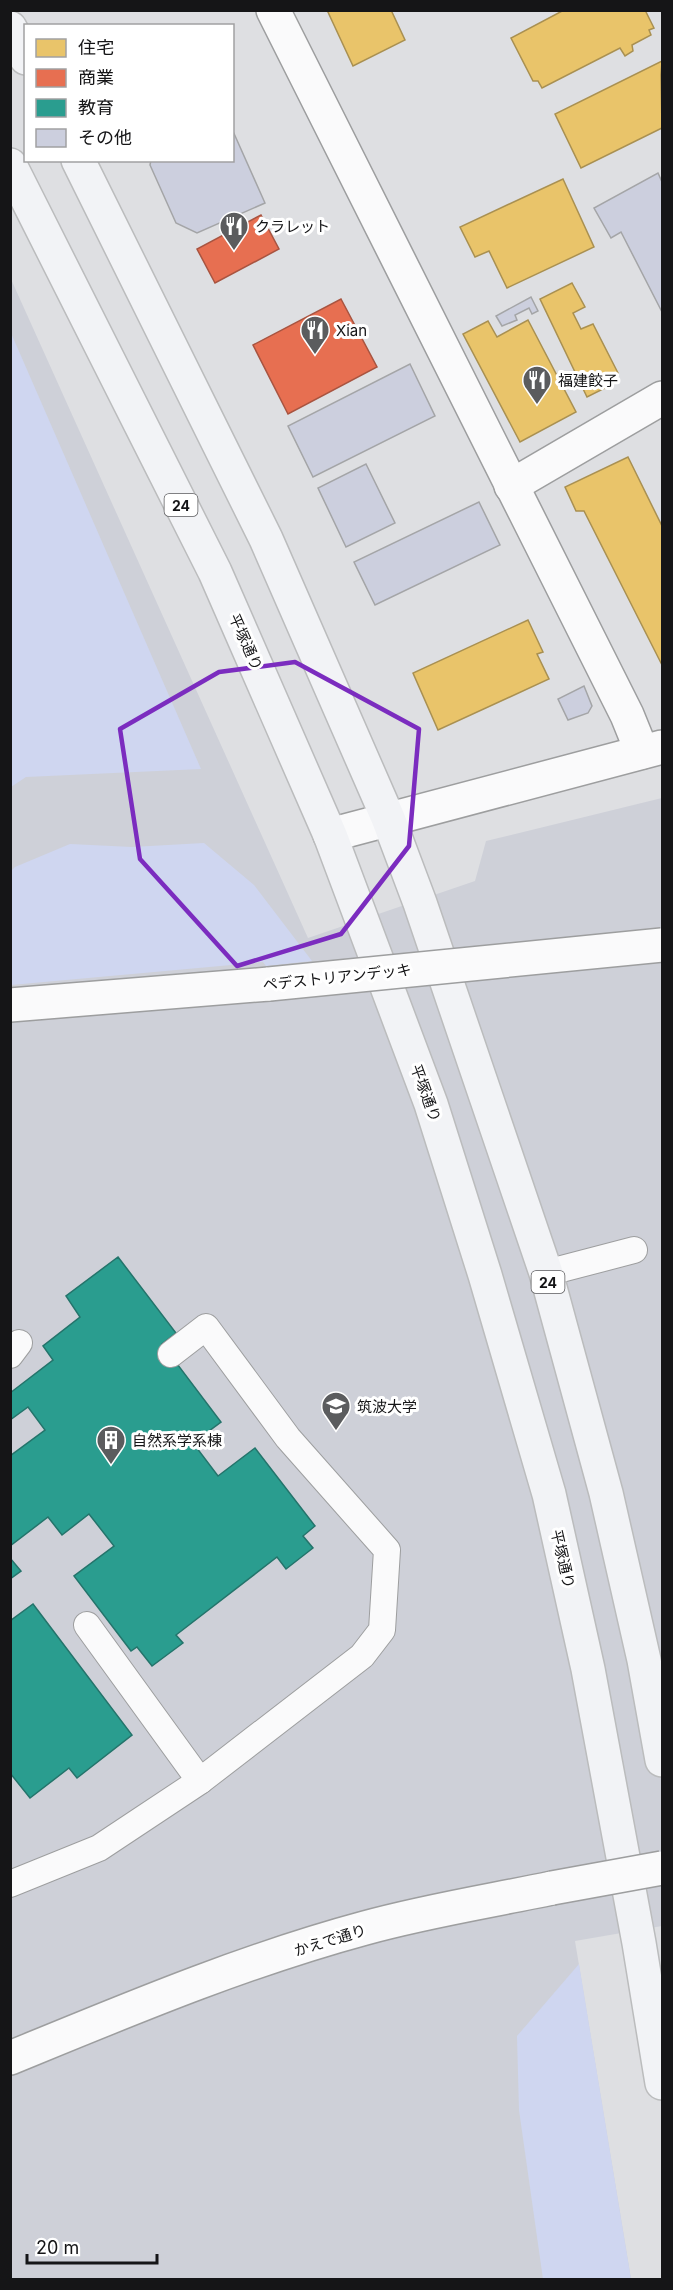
<svg xmlns="http://www.w3.org/2000/svg" width="673" height="2290" font-family="Inter,'Noto Sans JP',sans-serif">
	<style>
		.built { fill: #ced0d8 }
		.green { fill: #cfd6f0 }
		.homes { fill: #e9c46a; stroke: #a99051; stroke-width: 1.5 }
		.shops { fill: #e76f51; stroke: #a85440; stroke-width: 1.5 }
		.schools { fill: #2a9d8f; stroke: #24746b; stroke-width: 1.5 }
		.building { fill: #cccfde; stroke: #a4a5a7; stroke-width: 1.5 }
		.lines { fill: none; stroke-linecap: round; stroke-linejoin: round }
		.service-casing { stroke: #9d9e9f; stroke-width: 28 }
		.pedestrian-casing { stroke: #9d9e9f; stroke-width: 36 }
		.minor-casing { stroke: #9d9e9f; stroke-width: 36 }
		.tertiary-casing { stroke: #9d9e9f; stroke-width: 36 }
		.primary-casing { stroke: #bbbcbd; stroke-width: 36 }
		.service { stroke: #fafafb; stroke-width: 26 }
		.pedestrian { stroke: #fafafb; stroke-width: 33 }
		.minor { stroke: #fafafb; stroke-width: 33 }
		.tertiary { stroke: #fafafb; stroke-width: 33 }
		.primary { stroke: #f2f3f6; stroke-width: 33 }
		.pedestrian-bridge-casing { stroke: #9d9e9f; stroke-width: 36; stroke-linecap: butt }
		.tertiary-bridge-casing { stroke: #9d9e9f; stroke-width: 36; stroke-linecap: butt }
		.pedestrian-bridge { stroke: #fafafb; stroke-width: 33 }
		.tertiary-bridge { stroke: #fafafb; stroke-width: 33 }
		.marked { fill: none; stroke: #7b2cbf; stroke-width: 4.5; stroke-linejoin: round }
		.labels { text-anchor: middle; dominant-baseline: central; stroke-width: 6; stroke-linejoin: round; paint-order: stroke }
		.shield { fill: #fff; stroke: #5b5b5d; stroke-width: 1.5 }
		.shield-label { font-size: 14px; font-weight: bold; fill: #151517 }
		.poi-label { font-size: 15px; fill: #151517; stroke: #fff; text-anchor: start }
		.street-label { font-size: 15px; fill: #151517; stroke: #fff }
	</style>
	<rect width="100%" height="100%" fill="#dedfe2"/>
	<path class="built" d="M 10,277 L 308,938 L 475,881 L 486,841 L 662,798 L 662,1926 L 575,1941 L 631,2279 L 11,2279 Z"/>
	<g class="green">
		<path d="M 11,333 L 201,769 L 26,777 L 11,787 Z"/>
		<path d="M 204,843 L 254,885 L 312,961 L 266,966 L 263,962 L 11,985 L 10,872 L 15,867 L 70,844 L 132,847 Z"/>
		<path d="M 579,1964 L 631,2279 L 543,2279 L 519,2110 L 517,2036 Z"/>
	</g>
	<g class="homes">
		<path d="M 327,10 L 391,10 L 405,40 L 353,66 Z"/>
		<path d="M 564,10 L 645,10 L 654,28 L 649,30 L 651,35 L 632,45 L 633,51 L 625,56 L 620,48 L 542,88 L 538,81 L 533,81 L 511,38 Z"/>
		<path d="M 662,61 L 661,75 L 662,128 L 581,168 L 555,114 Z"/>
		<path d="M 563,179 L 594,247 L 507,288 L 489,251 L 475,257 L 460,227 Z"/>
		<path d="M 572,283 L 585,307 L 573,313 L 581,329 L 593,324 L 618,373 L 611,379 L 611,385 L 587,397 L 540,299 Z"/>
		<path d="M 528,320 L 576,412 L 520,442 L 463,334 L 488,321 L 497,337 Z"/>
		<path d="M 628,457 L 662,526 L 662,665 L 584,511 L 576,511 L 565,487 Z"/>
		<path d="M 528,620 L 543,652 L 537,654 L 549,679 L 438,730 L 413,673 Z"/>
	</g>
	<g class="shops">
		<path d="M 261,215 L 279,249 L 215,283 L 197,249 Z"/>
		<path d="M 341,299 L 377,367 L 288,414 L 253,345 Z"/>
	</g>
	<g class="schools">
		<path d="M 118,1257 L 176,1333 L 162,1344 L 221,1422 L 193,1443 L 218,1476 L 255,1448 L 315,1526 L 303,1536 L 313,1548 L 286,1569 L 277,1557 L 176,1635 L 183,1643 L 152,1666 L 137,1647 L 131,1651 L 74,1576 L 114,1546 L 89,1514 L 62,1535 L 48,1517 L 10,1546 L 10,1456 L 45,1430 L 28,1407 L 10,1420 L 10,1393 L 53,1360 L 43,1346 L 80,1317 L 66,1296 Z"/>
		<path d="M 10,1558 L 21,1571 L 10,1579 Z"/>
		<path d="M 33,1604 L 132,1735 L 77,1778 L 69,1768 L 30,1798 L 10,1773 L 10,1621 Z"/>
	</g>
	<g class="building">
		<path d="M 232,129 L 265,203 L 197,233 L 176,223 L 150,165 L 151,160 L 232,160 Z"/>
		<path d="M 658,173 L 662,182 L 662,312 L 621,232 L 611,238 L 594,208 Z"/>
		<path d="M 531,297 L 538,311 L 532,314 L 529,308 L 515,315 L 517,320 L 502,326 L 496,316 Z"/>
		<path d="M 410,364 L 435,416 L 313,477 L 288,426 Z"/>
		<path d="M 366,464 L 395,523 L 346,547 L 318,488 Z"/>
		<path d="M 479,502 L 500,545 L 375,605 L 354,562 Z"/>
		<path d="M 584,686 L 592,706 L 588,713 L 568,720 L 558,699 Z"/>
	</g>
	<g class="lines">
		<g class="service-casing">
			<g id="service">
				<path d="M 546,1273 L 634,1250"/>
				<path d="M 10,1355 L 19,1343"/>
				<path d="M 87,1625 L 200,1781"/>
				<path d="M 10,1884 L 99,1848 L 200,1781 L 362,1656 L 382,1630 L 387,1550 L 288,1438 L 206,1327 L 171,1354"/>
			</g>
		</g>
		<g class="pedestrian-casing">
			<path id="pedestrian" d="M 10,1005 L 269,984"/>
		</g>
		<g class="minor-casing">
			<g id="minor">
				<path d="M 273,10 L 627,715 L 642,752"/>
				<path d="M 511,486 L 662,398"/>
			</g>
		</g>
		<g class="tertiary-casing">
			<g id="tertiary">
				<path d="M 330,835 L 662,747"/>
				<path d="M 10,2058 C 127,2010 243,1961 365,1928 C 426,1911 490,1901 552,1888"/>
			</g>
		</g>
		<g class="primary-casing">
			<g id="primary">
				<path d="M 10,28 L 26,58"/>
				<path d="M 78,160 L 266,539 L 388,818 L 420,903 L 546,1273 L 606,1493 L 644,1660 L 662,1760"/>
				<path d="M 10,165 L 215,572 L 330,835 L 431,1104 L 485,1275 L 549,1494 L 588,1669 L 639,1943 L 662,2083"/>
			</g>
		</g>
		<use href="#service" class="service"/>
		<use href="#pedestrian" class="pedestrian"/>
		<use href="#minor" class="minor"/>
		<use href="#tertiary" class="tertiary"/>
		<use href="#primary" class="primary"/>
		<g class="pedestrian-bridge-casing">
			<path id="pedestrian-bridge" d="M 269,984 L 662,945"/>
		</g>
		<g class="tertiary-bridge-casing">
			<path id="tertiary-bridge" d="M 552,1888 L 662,1868"/>
		</g>
		<use href="#pedestrian-bridge" class="pedestrian-bridge"/>
		<use href="#tertiary-bridge" class="tertiary-bridge"/>
	</g>
	<path class="marked" d="M 295,662 L 419,729 L 409,846 L 341,934 L 237,966 L 140,859 L 120,729 L 219,672 Z"/>
	<defs>
		<g id="restaurant-pin" transform="scale(1.5)"><path d="M0 17L-7.5 6A9.5 9.5 0 1 1 7.5 6Z" fill="#5b5c5e" stroke="#fff"/><path d="M-5-6h1v4h1v-4h1v4h1v-4h1v5L-1.5 .5V6h-2V.5L-5-1ZM5-6V6H3V1.5H1.5Q1.5-4 5-6Z" fill="#fff"/></g>
		<g id="university-pin" transform="scale(1.5)"><path d="M0 17L-7.5 6A9.5 9.5 0 1 1 7.5 6Z" fill="#5b5c5e" stroke="#fff"/><path d="M0-5L7-2L0 1L-7-2ZM-4 1L0 2.5L4 1V4Q0 6-4 4Z" fill="#fff"/></g>
		<g id="building-pin" transform="scale(1.5)"><path d="M0 17L-7.5 6A9.5 9.5 0 1 1 7.5 6Z" fill="#5b5c5e" stroke="#fff"/><path d="M-4-6H4V6H1V3H-1V6H-4ZM-2.5-4.3h1.7v1.8h-1.7ZM.8-4.3h1.7v1.8H.8ZM-2.5-1h1.7V.8h-1.7ZM.8-1h1.7V.8H.8Z" fill="#fff"/></g>
	</defs>
	<g fill-rule="evenodd">
		<use href="#restaurant-pin" x="234" y="226"/>
		<use href="#restaurant-pin" x="315" y="330"/>
		<use href="#restaurant-pin" x="537" y="380"/>
		<use href="#university-pin" x="336" y="1406"/>
		<use href="#building-pin" x="111" y="1440"/>
	</g>
	<g class="labels">
		<g class="shield">
			<rect x="164.5" y="494" width="33" height="22" rx="4.5"/>
			<rect x="531.5" y="1271" width="33" height="22" rx="4.5"/>
		</g>
		<g class="shield-label">
			<text x="181" y="505">24</text>
			<text x="548" y="1282">24</text>
		</g>
		<g class="poi-label">
			<text x="255" y="226">クラレット</text>
			<text x="336" y="330">Xian</text>
			<text x="558" y="380">福建餃子</text>
			<text x="357" y="1406">筑波大学</text>
			<text x="132" y="1440">自然系学系棟</text>
		</g>
		<g class="street-label">
			<text transform="translate(246 642) rotate(66)">平塚通り</text>
			<text transform="translate(337 977) rotate(-6)">ペデストリアンデッキ</text>
			<text transform="translate(426 1093) rotate(70)">平塚通り</text>
			<text transform="translate(563 1559) rotate(77)">平塚通り</text>
			<text transform="translate(330 1940) rotate(-17)">かえで通り</text>
		</g>
	</g>
	<rect width="673" height="2290" fill="none" stroke="#151517" stroke-width="24"/>
	<rect x="24" y="24" width="210" height="138" fill="#ffffff" stroke="#a1a1a2" stroke-width="1.5"/>
	<rect x="36" y="39" width="30" height="18" fill="#e9c46a" stroke="#a1a1a2" stroke-width="1.5"/>
	<text x="78" y="54" font-size="18" fill="#151517">住宅</text>
	<rect x="36" y="69" width="30" height="18" fill="#e76f51" stroke="#a1a1a2" stroke-width="1.5"/>
	<text x="78" y="84" font-size="18" fill="#151517">商業</text>
	<rect x="36" y="99" width="30" height="18" fill="#2a9d8f" stroke="#a1a1a2" stroke-width="1.5"/>
	<text x="78" y="114" font-size="18" fill="#151517">教育</text>
	<rect x="36" y="129" width="30" height="18" fill="#cccfde" stroke="#a1a1a2" stroke-width="1.5"/>
	<text x="78" y="144" font-size="18" fill="#151517">その他</text>
	<path d="M27 2254v9h130v-9" fill="none" stroke="#151517" stroke-width="3"/>
	<text x="36" y="2254" font-size="18" fill="#151517" stroke="#ffffff" stroke-width="4.5" paint-order="stroke">20 m</text>
</svg>
